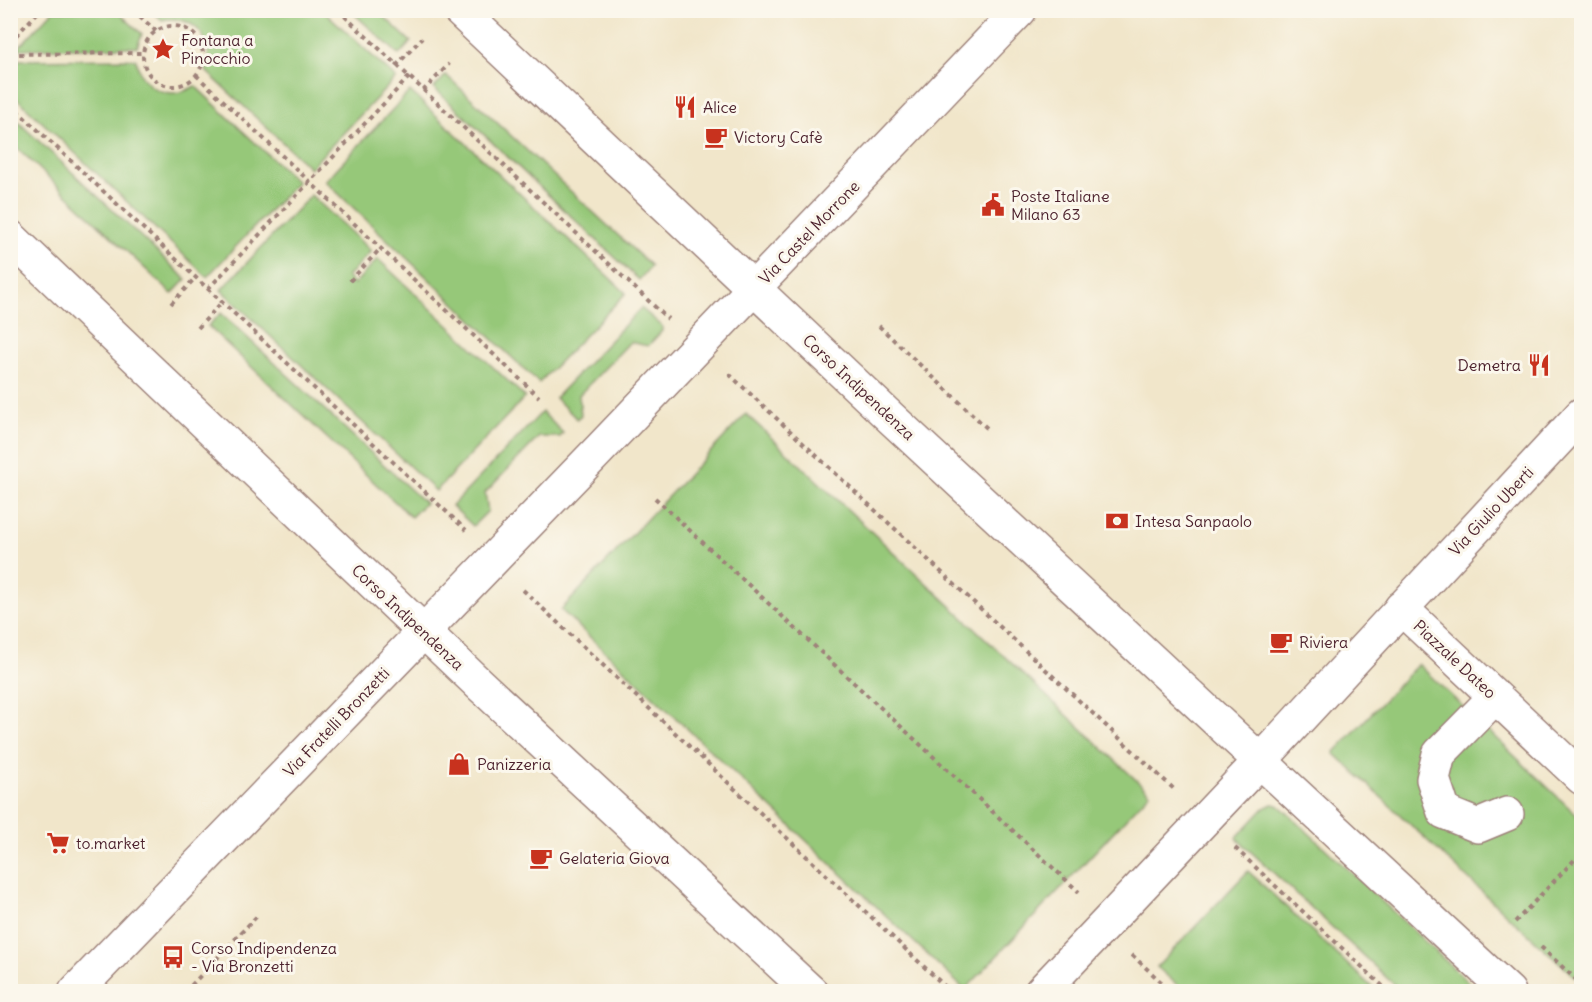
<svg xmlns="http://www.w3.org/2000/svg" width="1592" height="1002" font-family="Delius,sans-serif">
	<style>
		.green { fill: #96c879; stroke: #707452; stroke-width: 1.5 }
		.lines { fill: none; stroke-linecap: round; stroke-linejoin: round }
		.minor-casing { stroke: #9e827a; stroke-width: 36 }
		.path { stroke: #9e827a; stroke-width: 4; stroke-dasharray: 4.5 4.5; stroke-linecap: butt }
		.minor { stroke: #fff; stroke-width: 33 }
		.labels { text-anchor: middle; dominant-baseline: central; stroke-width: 6; stroke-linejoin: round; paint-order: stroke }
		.poi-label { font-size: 16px; fill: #4a1f2b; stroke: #fbf7ec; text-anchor: start }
		.street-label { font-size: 16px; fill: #4a1f2b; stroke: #fbf7ec }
	</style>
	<rect width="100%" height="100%" fill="#fbf7ec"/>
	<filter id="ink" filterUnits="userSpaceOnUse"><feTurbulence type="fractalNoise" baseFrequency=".0167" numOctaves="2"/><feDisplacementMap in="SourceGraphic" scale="12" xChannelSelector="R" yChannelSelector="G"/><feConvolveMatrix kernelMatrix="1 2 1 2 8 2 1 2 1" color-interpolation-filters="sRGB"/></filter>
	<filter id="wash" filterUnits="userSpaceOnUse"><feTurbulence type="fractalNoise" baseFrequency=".008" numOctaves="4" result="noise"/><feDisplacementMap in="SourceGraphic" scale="24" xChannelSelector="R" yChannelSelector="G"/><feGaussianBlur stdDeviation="1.35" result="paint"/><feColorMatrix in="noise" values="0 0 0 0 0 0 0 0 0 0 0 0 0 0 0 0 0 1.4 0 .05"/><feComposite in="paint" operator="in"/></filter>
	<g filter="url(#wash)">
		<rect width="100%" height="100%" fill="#f1e6ca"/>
		<g class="green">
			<path d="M 53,11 L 117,11 L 142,34 L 137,47 L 17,49 Z"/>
			<path d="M 152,11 L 324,11 L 396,78 L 310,168 L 206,71 C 216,40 194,14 162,20 Z"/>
			<path d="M 351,11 L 378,11 L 411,42 L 399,55 Z"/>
			<path d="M 136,59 C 141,89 169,102 195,86 L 297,182 L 207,277 L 11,93 L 11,60 Z"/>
			<path d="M 446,75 L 651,266 L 639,280 L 434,88 Z"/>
			<path d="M 410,91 L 626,293 L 539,383 L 325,181 Z"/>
			<path d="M 11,115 L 186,279 L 172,294 L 11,142 Z"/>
			<path d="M 311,195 L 371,251 L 347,277 L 354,284 L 378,259 L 525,397 L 436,491 L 221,290 Z"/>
			<path d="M 641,308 L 662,326 L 662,331 L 648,346 L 630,342 L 579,395 L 581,415 L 577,419 L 555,398 Z"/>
			<path d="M 221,313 L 425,503 L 411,517 L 208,326 Z"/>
			<path d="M 542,412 L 563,433 L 560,437 L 539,437 L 485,493 L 488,511 L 473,526 L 452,506 Z"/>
			<path d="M 746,414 L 1150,793 L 965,990 L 561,610 Z"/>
			<path d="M 1418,664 L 1581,819 L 1581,982 L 1510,918 L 1334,753 Z"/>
			<path d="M 1272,804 L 1278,805 L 1282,808 L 1478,991 L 1401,991 L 1236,838 L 1264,808 Z"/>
			<path d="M 1248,871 L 1376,991 L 1184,991 L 1157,967 Z"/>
		</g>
	</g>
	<g filter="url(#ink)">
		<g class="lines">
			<g class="minor-casing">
				<g id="minor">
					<path d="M 459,10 L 891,418 L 1509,992"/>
					<path d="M 10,237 L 479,684 L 811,992"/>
					<path d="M 1401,608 L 1582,778"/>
					<path d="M 1495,697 L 1439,754 L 1433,779 L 1444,812 L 1478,826 L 1507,814"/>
					<path d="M 75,992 L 599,450 L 1020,10"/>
					<path d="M 1041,992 L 1261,760 L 1582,414"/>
				</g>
			</g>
			<g class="path">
				<path d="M 133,10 L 156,31"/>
				<path d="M 338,10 L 668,319"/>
				<circle cx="173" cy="56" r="30"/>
				<path d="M 10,42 L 40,10"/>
				<path d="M 10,54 L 144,53"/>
				<path d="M 396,66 L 422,38"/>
				<path d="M 196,75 L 539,397"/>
				<path d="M 423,91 L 449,64"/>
				<path d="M 10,104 L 466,530"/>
				<path d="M 350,281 L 381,248"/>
				<path d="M 208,289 L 409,77"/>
				<path d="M 171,304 L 196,277"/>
				<path d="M 879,326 L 989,430"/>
				<path d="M 198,328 L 222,302"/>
				<path d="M 729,374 L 1176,791"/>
				<path d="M 655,498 L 1079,892"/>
				<path d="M 523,590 L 951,992"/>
				<path d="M 1235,848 L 1389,992"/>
				<path d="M 1515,922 L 1582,852"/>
				<path d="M 1541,947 L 1582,985"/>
				<path d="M 1132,955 L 1172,992"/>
				<path d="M 185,992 L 258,915"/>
			</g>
			<use href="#minor" class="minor"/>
		</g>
	</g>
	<defs>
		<g id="sight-bare" transform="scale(1.8)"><path d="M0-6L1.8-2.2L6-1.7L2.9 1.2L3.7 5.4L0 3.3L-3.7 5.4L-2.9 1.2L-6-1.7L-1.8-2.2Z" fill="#c8321e" stroke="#fbf7ec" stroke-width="2.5" paint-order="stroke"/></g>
		<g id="restaurant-bare" transform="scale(1.8)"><path d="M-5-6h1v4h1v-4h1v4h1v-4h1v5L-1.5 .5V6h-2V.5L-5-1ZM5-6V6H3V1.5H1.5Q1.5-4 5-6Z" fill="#c8321e" stroke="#fbf7ec" stroke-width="2.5" paint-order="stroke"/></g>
		<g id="cafe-bare" transform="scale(1.8)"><path d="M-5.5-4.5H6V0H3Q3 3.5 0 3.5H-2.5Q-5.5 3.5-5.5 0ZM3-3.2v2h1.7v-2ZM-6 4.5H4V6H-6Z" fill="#c8321e" stroke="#fbf7ec" stroke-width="2.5" paint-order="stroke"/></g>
		<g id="civic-bare" transform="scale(1.8)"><path d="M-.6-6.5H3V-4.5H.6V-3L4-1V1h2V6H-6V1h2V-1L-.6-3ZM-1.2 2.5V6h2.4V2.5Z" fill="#c8321e" stroke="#fbf7ec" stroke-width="2.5" paint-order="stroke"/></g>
		<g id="bank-bare" transform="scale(1.8)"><path d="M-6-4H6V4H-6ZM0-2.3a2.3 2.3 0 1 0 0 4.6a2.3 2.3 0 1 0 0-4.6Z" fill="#c8321e" stroke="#fbf7ec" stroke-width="2.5" paint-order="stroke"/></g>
		<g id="shop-bare" transform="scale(1.8)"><path d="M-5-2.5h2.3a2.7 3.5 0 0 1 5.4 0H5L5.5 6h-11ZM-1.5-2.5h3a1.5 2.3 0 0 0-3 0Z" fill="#c8321e" stroke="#fbf7ec" stroke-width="2.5" paint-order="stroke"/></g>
		<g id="supermarket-bare" transform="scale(1.8)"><path d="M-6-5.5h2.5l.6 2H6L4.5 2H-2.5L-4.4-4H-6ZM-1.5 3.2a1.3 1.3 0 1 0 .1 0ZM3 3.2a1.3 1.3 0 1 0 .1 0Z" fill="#c8321e" stroke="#fbf7ec" stroke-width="2.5" paint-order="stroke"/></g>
		<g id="bus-bare" transform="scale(1.8)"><path d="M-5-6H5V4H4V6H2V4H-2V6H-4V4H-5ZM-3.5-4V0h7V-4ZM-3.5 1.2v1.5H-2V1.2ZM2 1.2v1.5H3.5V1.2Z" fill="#c8321e" stroke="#fbf7ec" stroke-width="2.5" paint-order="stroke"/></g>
	</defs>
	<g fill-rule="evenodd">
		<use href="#sight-bare" x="163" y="49"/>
		<use href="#restaurant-bare" x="685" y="107"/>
		<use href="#cafe-bare" x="716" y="137"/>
		<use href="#civic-bare" x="993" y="205"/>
		<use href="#restaurant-bare" x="1539" y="365"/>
		<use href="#bank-bare" x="1117" y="521"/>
		<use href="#cafe-bare" x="1281" y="642"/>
		<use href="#shop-bare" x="459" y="764"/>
		<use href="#supermarket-bare" x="58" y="843"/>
		<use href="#cafe-bare" x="541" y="858"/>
		<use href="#bus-bare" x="173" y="957"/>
	</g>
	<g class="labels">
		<g class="poi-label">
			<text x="181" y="40">Fontana a<tspan x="181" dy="18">Pinocchio</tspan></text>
			<text x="703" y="107">Alice</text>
			<text x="734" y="137">Victory Cafè</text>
			<text x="1011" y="196">Poste Italiane<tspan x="1011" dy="18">Milano 63</tspan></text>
			<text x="1521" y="365" text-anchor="end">Demetra</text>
			<text x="1135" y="521">Intesa Sanpaolo</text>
			<text x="1299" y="642">Riviera</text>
			<text x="477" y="764">Panizzeria</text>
			<text x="76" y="843">to.market</text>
			<text x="559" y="858">Gelateria Giova</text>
			<text x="191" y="948">Corso Indipendenza<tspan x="191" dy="18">- Via Bronzetti</tspan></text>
		</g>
		<g class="street-label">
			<text transform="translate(809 232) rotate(-46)">Via Castel Morrone</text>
			<text transform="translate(859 387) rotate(43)">Corso Indipendenza</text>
			<text transform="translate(1491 511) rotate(-47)">Via Giulio Uberti</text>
			<text transform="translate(408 617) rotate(43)">Corso Indipendenza</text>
			<text transform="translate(1455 659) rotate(43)">Piazzale Dateo</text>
			<text transform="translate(336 722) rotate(-46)">Via Fratelli Bronzetti</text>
		</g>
	</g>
	<rect width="1592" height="1002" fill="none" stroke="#fbf7ec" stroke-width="36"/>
</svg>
